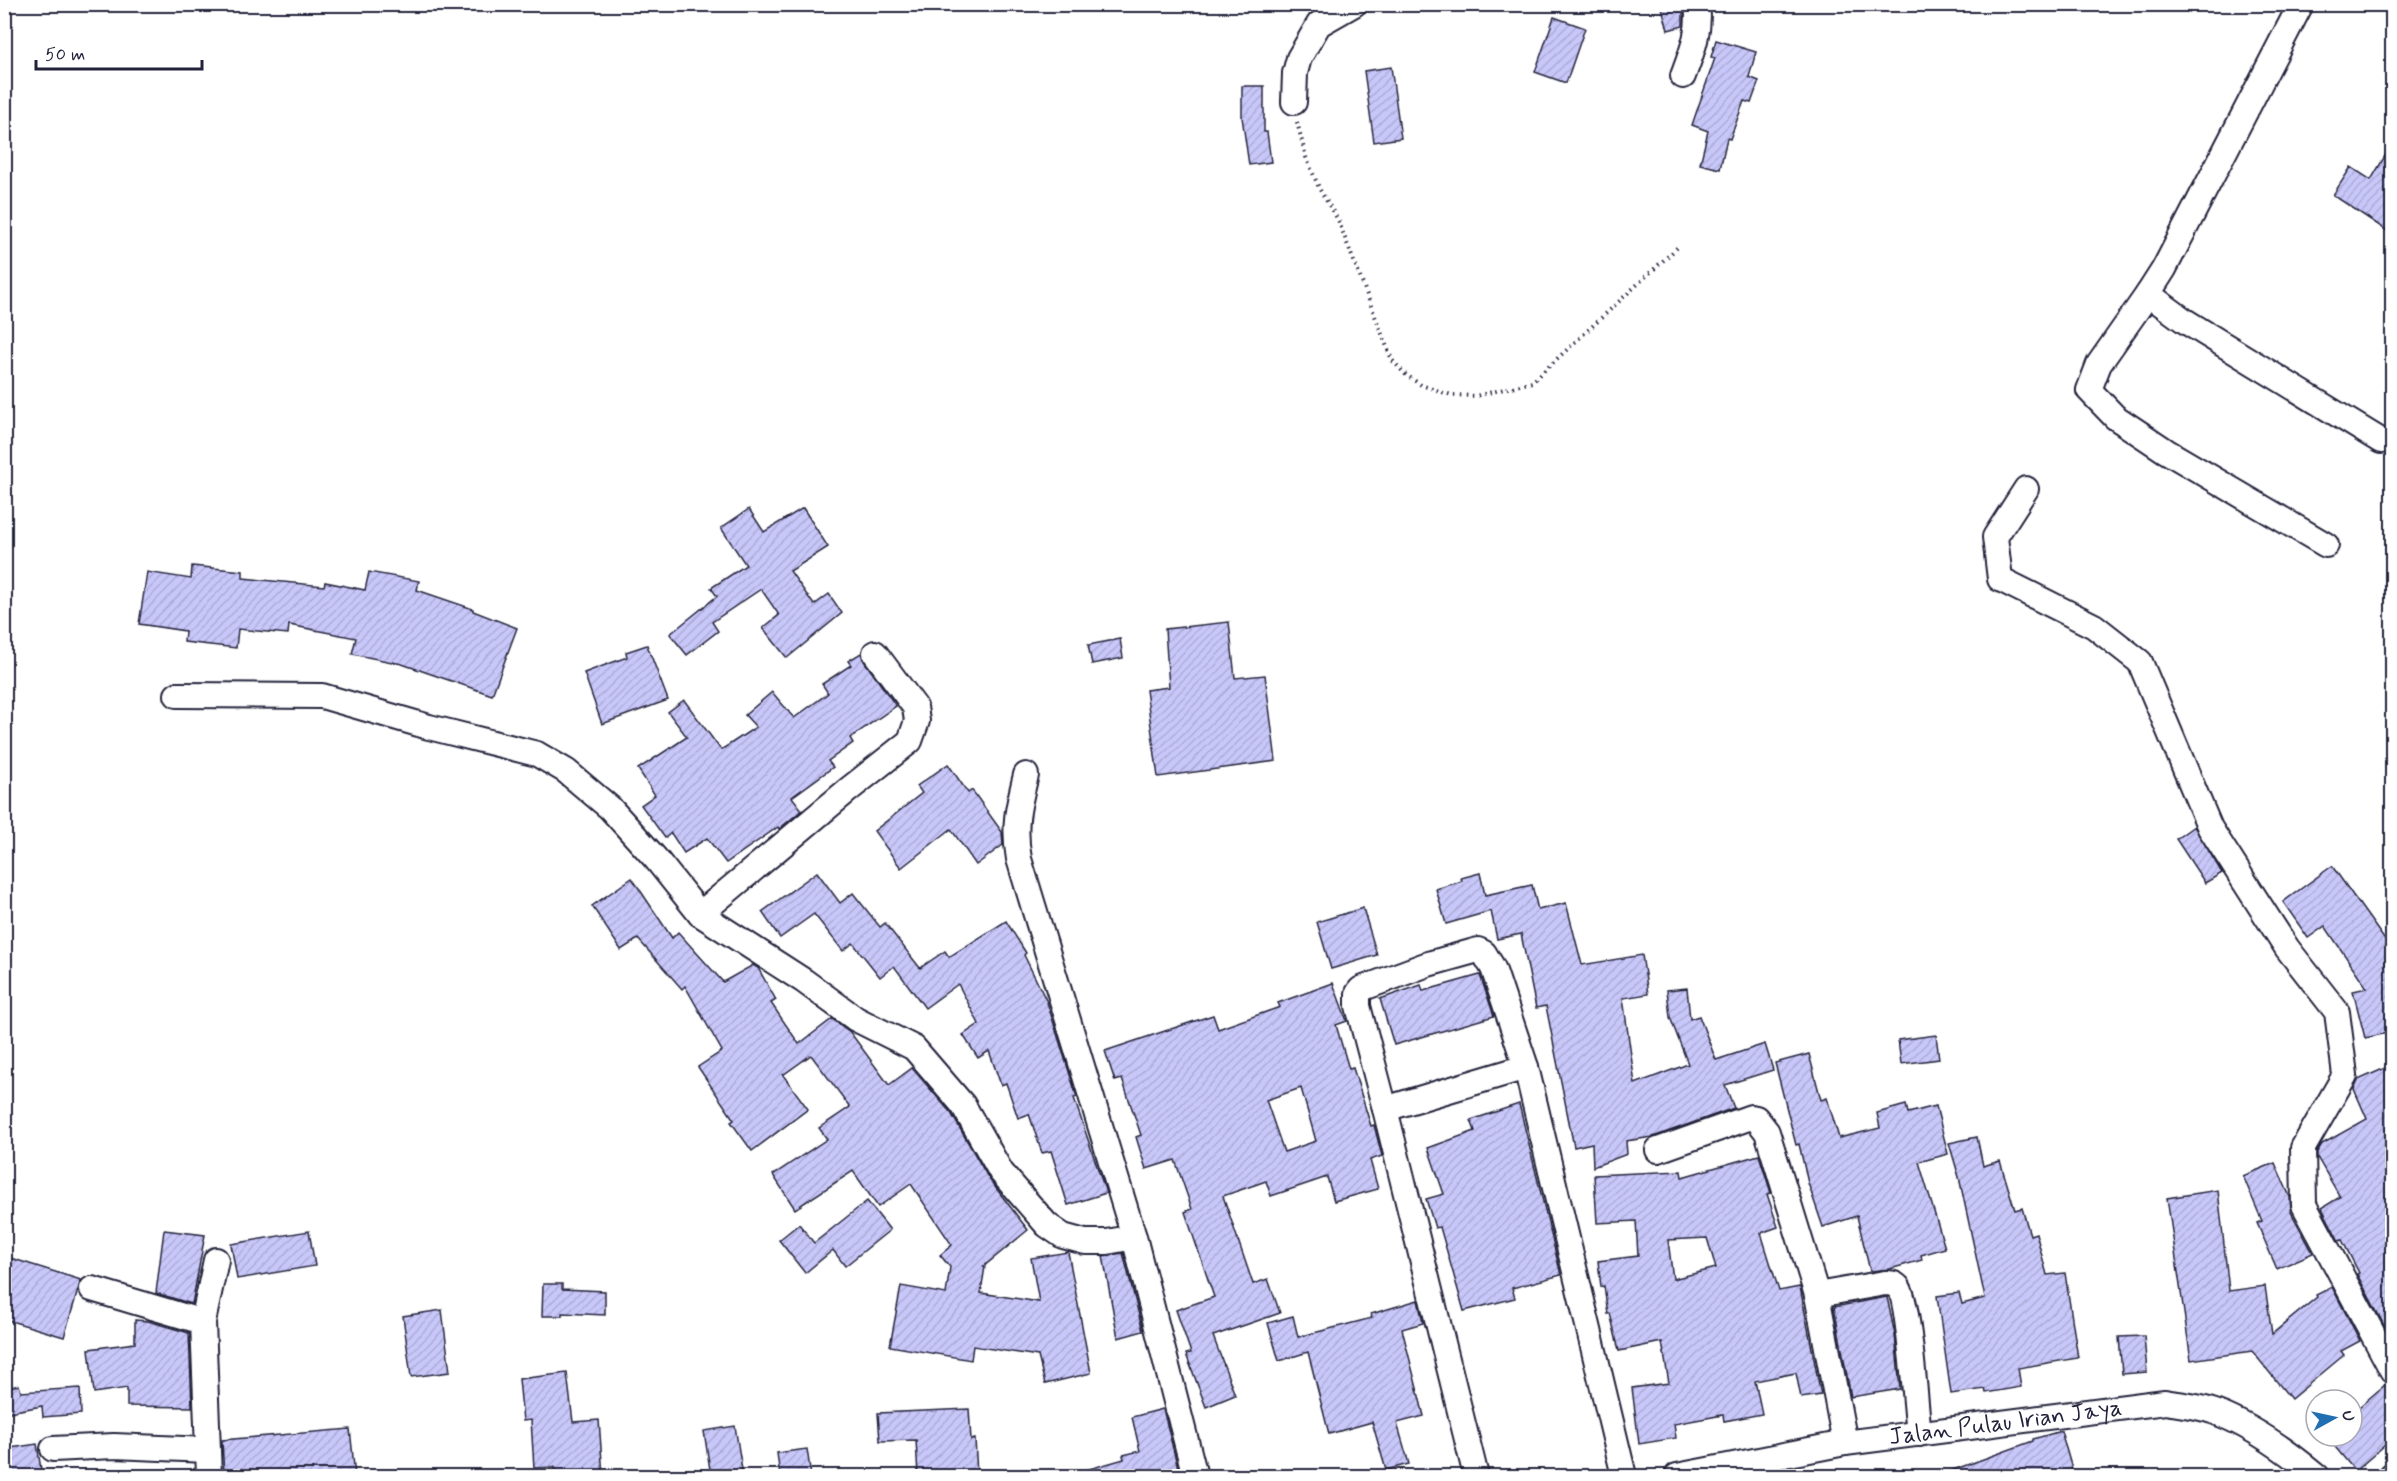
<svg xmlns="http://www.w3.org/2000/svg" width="2397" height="1481" font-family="Mynerve,sans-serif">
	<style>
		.building { fill: url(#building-hatch); stroke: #22223b; stroke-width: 1.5; fill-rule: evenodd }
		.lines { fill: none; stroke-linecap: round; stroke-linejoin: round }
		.minor-casing { stroke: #22223b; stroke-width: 28 }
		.path { stroke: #22223b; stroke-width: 4; stroke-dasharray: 1.5 4.5; stroke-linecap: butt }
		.minor { stroke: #fff; stroke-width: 24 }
		.labels { text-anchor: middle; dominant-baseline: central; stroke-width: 5; stroke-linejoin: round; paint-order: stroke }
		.street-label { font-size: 24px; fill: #22223b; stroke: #fff }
	</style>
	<defs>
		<pattern id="building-hatch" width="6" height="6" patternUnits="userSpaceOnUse" patternTransform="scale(1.5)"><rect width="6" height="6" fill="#c8c7f9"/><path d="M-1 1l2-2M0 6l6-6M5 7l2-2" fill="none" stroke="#acabd6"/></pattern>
	</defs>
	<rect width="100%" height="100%" fill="#fff"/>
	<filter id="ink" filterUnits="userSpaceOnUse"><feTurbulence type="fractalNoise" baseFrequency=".0167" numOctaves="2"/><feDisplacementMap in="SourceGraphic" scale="12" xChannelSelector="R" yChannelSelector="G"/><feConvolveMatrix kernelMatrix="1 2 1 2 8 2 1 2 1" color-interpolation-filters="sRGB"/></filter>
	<g filter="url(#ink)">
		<g class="building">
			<path d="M 1661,4 L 1683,4 L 1683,26 L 1668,30 Z"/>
			<path d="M 1554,17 L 1585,28 L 1566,83 L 1535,72 Z"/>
			<path d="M 1716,40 L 1756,52 L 1749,77 L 1759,81 L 1751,103 L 1744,101 L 1730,139 L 1727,138 L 1720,169 L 1700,164 L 1708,131 L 1692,125 L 1715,58 L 1711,57 Z"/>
			<path d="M 1391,67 L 1401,138 L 1374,142 L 1364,71 Z"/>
			<path d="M 1242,86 L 1264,86 L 1264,132 L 1267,132 L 1271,162 L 1249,165 L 1242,117 Z"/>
			<path d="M 2392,144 L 2392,234 L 2333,195 L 2351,167 L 2371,180 Z"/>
			<path d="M 803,508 L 828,547 L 790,571 L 814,605 L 829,594 L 842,613 L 787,658 L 763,628 L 779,615 L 761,589 L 712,622 L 718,631 L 687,655 L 670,634 L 717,596 L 711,588 L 746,565 L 721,528 L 749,509 L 764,532 Z"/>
			<path d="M 192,566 L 243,571 L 243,578 L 324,586 L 325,582 L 365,590 L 369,572 L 419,581 L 417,590 L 473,609 L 473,611 L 517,628 L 492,695 L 402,664 L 352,654 L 356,638 L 289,625 L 288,634 L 238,629 L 236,648 L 184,642 L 185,631 L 139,624 L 147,572 L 191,579 Z"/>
			<path d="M 1229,622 L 1235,678 L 1265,675 L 1276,761 L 1158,777 L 1146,690 L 1169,687 L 1165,629 Z"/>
			<path d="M 1120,639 L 1123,658 L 1092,664 L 1088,645 Z"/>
			<path d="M 647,645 L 668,700 L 602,724 L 584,673 L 627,657 L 626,652 Z"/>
			<path d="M 861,653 L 864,661 L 896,706 L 850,738 L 853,743 L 828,761 L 833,767 L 792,797 L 802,810 L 779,829 L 778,827 L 726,863 L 707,838 L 684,853 L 671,833 L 665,838 L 641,805 L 655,795 L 638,769 L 687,737 L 668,712 L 684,700 L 721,750 L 756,727 L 745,715 L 772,692 L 794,718 L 828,693 L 822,684 L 851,665 L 848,661 Z"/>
			<path d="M 948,764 L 968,793 L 972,790 L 1002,832 L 1003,845 L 976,865 L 951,829 L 901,868 L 874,831 L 922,793 L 917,786 Z"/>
			<path d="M 2194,826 L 2222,873 L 2205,883 L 2176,839 Z"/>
			<path d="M 2332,866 L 2392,950 L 2392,1032 L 2365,1038 L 2353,991 L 2367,988 L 2325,926 L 2308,938 L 2283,902 Z"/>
			<path d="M 817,872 L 840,903 L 853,893 L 880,927 L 885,923 L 920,968 L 945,951 L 949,957 L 1006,921 L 1026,953 L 1024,955 L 1047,1002 L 1077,1097 L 1074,1098 L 1106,1193 L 1068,1205 L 1051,1151 L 1042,1153 L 1029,1114 L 1018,1118 L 1006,1083 L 1001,1085 L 989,1051 L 978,1058 L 963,1035 L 979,1024 L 958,984 L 925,1008 L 894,966 L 880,977 L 853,943 L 843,951 L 814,914 L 780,938 L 762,912 Z"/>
			<path d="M 1480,873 L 1485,895 L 1532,885 L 1538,910 L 1566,903 L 1582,965 L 1642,955 L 1648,994 L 1623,998 L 1635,1084 L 1688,1064 L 1670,1017 L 1667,990 L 1687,988 L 1690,1019 L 1699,1016 L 1716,1060 L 1765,1044 L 1773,1070 L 1725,1085 L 1734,1108 L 1653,1137 L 1626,1141 L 1627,1154 L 1593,1167 L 1592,1143 L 1574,1147 L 1546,1006 L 1536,1008 L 1521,934 L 1497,939 L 1491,911 L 1446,924 L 1436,889 L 1462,881 L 1461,878 Z"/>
			<path d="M 632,878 L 672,938 L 678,932 L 723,982 L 753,965 L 758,968 L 776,1000 L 771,1003 L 799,1044 L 832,1019 L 850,1032 L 889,1085 L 912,1068 L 951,1113 L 989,1179 L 1028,1230 L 983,1267 L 985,1266 L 981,1293 L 1039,1302 L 1031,1258 L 1068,1252 L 1091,1373 L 1045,1384 L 1038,1356 L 973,1346 L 971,1360 L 890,1346 L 901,1286 L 946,1294 L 950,1267 L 940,1255 L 952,1245 L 911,1184 L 878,1207 L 853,1171 L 795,1209 L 773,1175 L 827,1139 L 819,1128 L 850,1107 L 811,1055 L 783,1075 L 808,1109 L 752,1151 L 731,1122 L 734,1120 L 698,1067 L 722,1051 L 685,986 L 682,989 L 638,939 L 621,950 L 592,906 Z"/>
			<path d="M 1363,908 L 1377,955 L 1331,969 L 1317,922 Z"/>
			<path d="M 1480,975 L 1494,1016 L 1394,1045 L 1380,999 L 1421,985 L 1423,991 Z"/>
			<path d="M 1333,983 L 1347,1021 L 1336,1025 L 1349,1069 L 1353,1068 L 1371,1126 L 1374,1125 L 1382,1156 L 1370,1160 L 1378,1189 L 1334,1201 L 1327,1177 L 1271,1196 L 1266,1181 L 1223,1196 L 1253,1284 L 1268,1279 L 1280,1313 L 1213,1336 L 1235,1395 L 1206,1407 L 1186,1354 L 1191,1353 L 1176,1310 L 1214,1297 L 1185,1212 L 1192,1209 L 1175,1160 L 1146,1169 L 1136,1137 L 1141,1135 L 1122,1079 L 1115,1081 L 1105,1051 L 1213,1015 L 1218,1029 L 1280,1007 L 1278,1003 ZM 1301,1088 L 1316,1141 L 1284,1152 L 1266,1100 Z"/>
			<path d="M 1936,1035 L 1939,1059 L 1901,1064 L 1898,1040 Z"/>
			<path d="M 1809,1054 L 1821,1100 L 1827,1098 L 1839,1138 L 1880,1128 L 1877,1113 L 1906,1105 L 1908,1113 L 1936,1106 L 1948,1154 L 1919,1162 L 1945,1248 L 1921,1255 L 1922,1260 L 1890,1269 L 1870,1271 L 1857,1216 L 1823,1227 L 1808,1183 L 1799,1144 L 1796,1145 L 1775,1063 Z"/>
			<path d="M 2392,1065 L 2392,1323 L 2385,1327 L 2357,1274 L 2359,1273 L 2342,1240 L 2339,1241 L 2322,1208 L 2340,1197 L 2317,1157 L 2317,1152 L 2322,1144 L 2367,1119 L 2354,1089 L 2358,1080 Z"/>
			<path d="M 1519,1104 L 1561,1275 L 1512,1288 L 1515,1298 L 1464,1311 L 1440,1227 L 1435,1228 L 1426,1199 L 1444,1194 L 1428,1148 L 1475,1131 L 1471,1120 Z"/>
			<path d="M 1977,1137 L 1983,1166 L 2000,1161 L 2015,1210 L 2022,1208 L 2030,1235 L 2036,1233 L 2047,1275 L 2065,1273 L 2078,1358 L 2018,1368 L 2021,1387 L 1986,1393 L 1985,1389 L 1951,1394 L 1937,1296 L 1959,1293 L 1962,1304 L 1985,1298 L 1959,1177 L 1949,1143 Z"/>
			<path d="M 1759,1155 L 1771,1193 L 1767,1194 L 1778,1227 L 1761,1233 L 1779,1291 L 1800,1287 L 1821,1395 L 1801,1398 L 1796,1373 L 1755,1381 L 1762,1414 L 1724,1421 L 1723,1415 L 1674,1424 L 1676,1438 L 1639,1444 L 1632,1388 L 1669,1383 L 1662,1342 L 1619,1351 L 1610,1313 L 1608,1314 L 1604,1286 L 1601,1287 L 1598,1261 L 1638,1256 L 1636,1221 L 1597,1223 L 1594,1175 L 1681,1171 L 1682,1177 ZM 1707,1238 L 1716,1268 L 1673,1279 L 1668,1240 Z"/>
			<path d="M 2275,1163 L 2290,1197 L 2291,1212 L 2313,1253 L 2277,1269 L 2257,1223 L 2262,1221 L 2243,1176 Z"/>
			<path d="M 2218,1190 L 2229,1291 L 2265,1286 L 2272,1334 L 2317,1297 L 2316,1295 L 2332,1287 L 2360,1341 L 2341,1351 L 2344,1355 L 2291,1399 L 2252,1351 L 2191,1360 L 2167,1198 Z"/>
			<path d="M 867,1201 L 890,1230 L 845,1266 L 833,1250 L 805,1273 L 779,1240 L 799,1224 L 814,1243 Z"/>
			<path d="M 164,1230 L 205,1235 L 192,1304 L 156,1293 Z"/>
			<path d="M 309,1231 L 315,1266 L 237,1279 L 231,1244 Z"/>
			<path d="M 1123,1253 L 1143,1331 L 1118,1338 L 1103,1256 Z"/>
			<path d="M 4,1256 L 81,1280 L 64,1337 L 4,1319 Z"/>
			<path d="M 543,1284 L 562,1284 L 562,1289 L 605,1291 L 605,1315 L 562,1313 L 562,1316 L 542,1316 Z"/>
			<path d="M 1887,1297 L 1895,1335 L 1900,1389 L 1851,1397 L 1834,1307 Z"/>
			<path d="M 1418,1300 L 1423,1323 L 1402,1329 L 1424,1416 L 1397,1423 L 1409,1464 L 1386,1470 L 1372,1422 L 1329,1434 L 1308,1352 L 1279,1361 L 1268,1323 L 1293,1316 L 1298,1337 L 1372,1318 L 1371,1314 Z"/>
			<path d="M 442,1310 L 450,1372 L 411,1377 L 403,1316 Z"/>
			<path d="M 135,1320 L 148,1321 L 189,1333 L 192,1407 L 127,1406 L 127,1388 L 94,1393 L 89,1349 L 135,1343 Z"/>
			<path d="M 2144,1336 L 2147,1372 L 2122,1374 L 2119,1337 Z"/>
			<path d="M 567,1373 L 573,1422 L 599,1420 L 603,1476 L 556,1476 L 555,1467 L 534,1468 L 531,1420 L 523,1421 L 519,1379 Z"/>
			<path d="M 2387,1383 L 2392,1384 L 2392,1439 L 2355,1471 L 2326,1436 L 2352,1436 L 2352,1413 Z"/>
			<path d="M 19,1385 L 21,1392 L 80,1388 L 81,1414 L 43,1417 L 42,1406 L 4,1413 L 4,1388 Z"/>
			<path d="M 969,1409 L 971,1440 L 975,1439 L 977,1474 L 918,1476 L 916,1440 L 880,1441 L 878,1413 Z"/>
			<path d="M 1163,1409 L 1180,1476 L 1082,1476 L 1082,1471 L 1124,1459 L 1123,1455 L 1140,1451 L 1132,1417 Z"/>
			<path d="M 735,1426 L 743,1476 L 711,1476 L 704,1431 Z"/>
			<path d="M 350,1429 L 355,1476 L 224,1476 L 222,1440 Z"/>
			<path d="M 2061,1431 L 2074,1476 L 1943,1476 L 1942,1474 L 2033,1441 L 2033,1439 Z"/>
			<path d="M 37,1444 L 42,1476 L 4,1476 L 4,1449 Z"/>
			<path d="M 807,1449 L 811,1476 L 780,1476 L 777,1453 Z"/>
		</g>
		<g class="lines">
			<g class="minor-casing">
				<g id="minor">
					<path d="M 2301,4 L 2164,269 L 2148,294 L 2185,321 L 2381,441"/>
					<path d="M 1683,76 C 1692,52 1701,30 1697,4"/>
					<path d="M 1294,102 L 1295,73 L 1299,58 L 1319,24 L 1354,4"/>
					<path d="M 2148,294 L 2099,364 L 2089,390 L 2115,417 L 2166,451 L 2326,545"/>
					<path d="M 2026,489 L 1995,537 L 2000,579 L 2094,626 L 2140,662 L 2210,828 L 2287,948 L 2337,1012 L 2345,1075 L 2303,1148 L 2304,1205 L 2392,1370"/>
					<path d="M 177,695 L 322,696 L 429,727 L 537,754 L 566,771 L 610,808 L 656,859 L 700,914 L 804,981 L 856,1019 L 914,1048 L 963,1105 L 1001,1172 L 1047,1225 L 1063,1236 L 1085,1242 L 1107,1242 L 1134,1237 L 1195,1476"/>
					<path d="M 1026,775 C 1018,807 1013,826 1019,859 L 1134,1237"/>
					<path d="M 700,914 L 848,790 L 910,741 L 917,721 L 915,707 L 875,653"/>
					<path d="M 1385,1109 L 1526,1067"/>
					<path d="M 1658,1150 L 1751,1117 L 1756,1118 L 1767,1132 L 1817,1295 L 1845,1443"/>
					<path d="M 92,1289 L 203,1322"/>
					<path d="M 1817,1295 L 1885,1283 C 1890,1283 1894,1283 1898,1287 C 1909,1299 1916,1411 1919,1434"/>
					<path d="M 53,1449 L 114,1446 L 207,1450"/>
					<path d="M 209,1476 L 203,1322 L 216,1260"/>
					<path d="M 1476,1476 L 1385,1109 L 1358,1006 L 1358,993 L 1361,989 L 1428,964 L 1478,950 L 1484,953 L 1493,968 L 1526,1067 L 1624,1476"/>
					<path id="s1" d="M 1677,1476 L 1845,1443 L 2165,1402 C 2182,1405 2199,1406 2215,1412 C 2252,1426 2287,1451 2317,1476"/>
					<path d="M 2391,1476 L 2392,1475"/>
				</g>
			</g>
			<path class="path" d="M 1297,122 L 1306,157 L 1320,190 L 1338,220 L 1392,360 L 1405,374 L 1421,385 L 1451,395 L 1476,396 L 1532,382 L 1680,245"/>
			<use href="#minor" class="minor"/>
		</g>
	</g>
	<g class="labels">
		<g class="street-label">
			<text stroke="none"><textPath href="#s1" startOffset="333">Jalan Pulau Irian Jaya</textPath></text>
		</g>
	</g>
	<rect width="2397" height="1481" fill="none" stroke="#fff" stroke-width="24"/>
	<rect x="12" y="12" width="2373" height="1457" fill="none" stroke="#22223b" stroke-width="2" filter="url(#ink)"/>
	<g transform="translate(2334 1418) rotate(82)"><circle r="28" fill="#ffffff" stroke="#a7a7b1" stroke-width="1.5"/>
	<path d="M0-4.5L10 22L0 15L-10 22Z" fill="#1f6fb2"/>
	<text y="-9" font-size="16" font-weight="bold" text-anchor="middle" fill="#22223b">U</text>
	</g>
	<path d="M36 60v9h166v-9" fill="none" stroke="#22223b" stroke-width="3"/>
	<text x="45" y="60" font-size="18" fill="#22223b" stroke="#ffffff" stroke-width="4.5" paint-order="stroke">50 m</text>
</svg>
